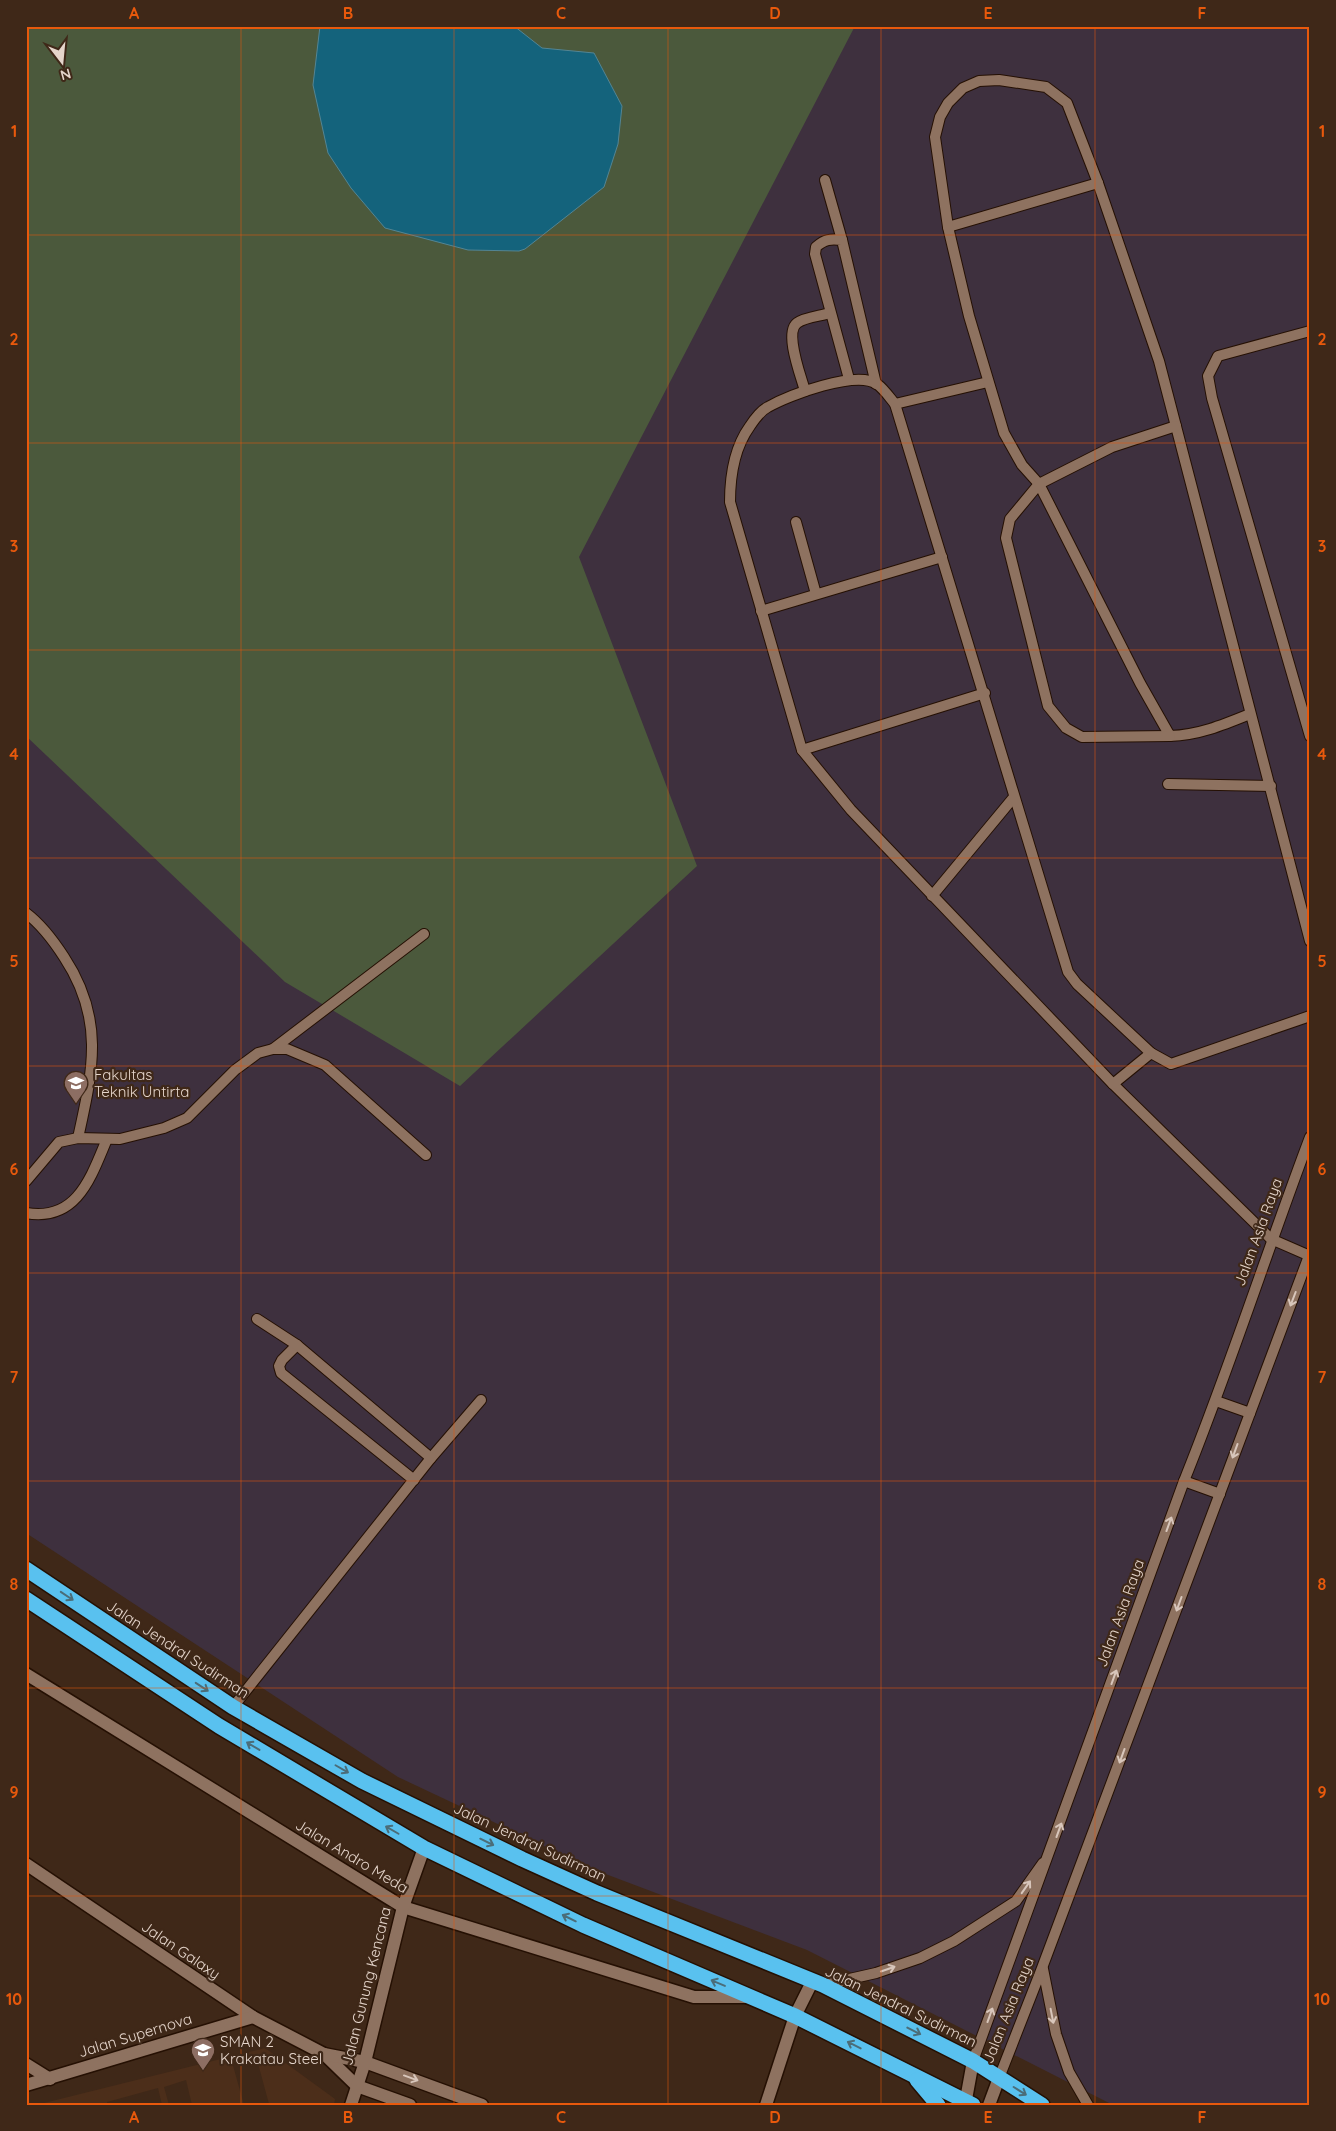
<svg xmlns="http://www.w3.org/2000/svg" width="1336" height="2131" font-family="Quicksand,sans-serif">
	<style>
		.built { fill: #4c2e1a }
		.industrial { fill: #3e303e }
		.green { fill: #4b593c }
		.water { fill: #14637c; stroke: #538594 }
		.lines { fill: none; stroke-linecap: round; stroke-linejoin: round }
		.lane-casing { stroke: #251003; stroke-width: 12 }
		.street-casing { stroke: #251003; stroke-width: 15 }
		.highway-casing { stroke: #251003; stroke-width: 18 }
		.lane { stroke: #8e7260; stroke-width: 10 }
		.street { stroke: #8e7260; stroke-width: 12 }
		.highway { stroke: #59c1ef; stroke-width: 15 }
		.oneway { stroke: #d8c6bb }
		.oneway2 { stroke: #4b6d79 }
		.grid { fill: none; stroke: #e8590c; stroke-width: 1; stroke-opacity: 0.55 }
		.labels { text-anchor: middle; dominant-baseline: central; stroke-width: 4.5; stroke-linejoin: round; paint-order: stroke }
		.poi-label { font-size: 15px; fill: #e5d5cb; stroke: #3f2818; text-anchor: start }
		.street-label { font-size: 15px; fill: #e5d5cb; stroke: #3f2818 }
		.neatline { fill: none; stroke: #e8590c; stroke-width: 2 }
		.grid-label { font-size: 16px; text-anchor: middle; font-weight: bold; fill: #e8590c }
	</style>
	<rect width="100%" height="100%" fill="#3f2818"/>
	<path class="built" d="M 265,2048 L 335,2099 L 334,2105 L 266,2105 L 269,2104 L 256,2056 L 232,2062 L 244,2105 L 192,2105 L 186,2080 L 164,2087 L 169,2105 L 162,2105 L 158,2088 L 107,2102 L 107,2105 L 36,2105 Z"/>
	<path class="industrial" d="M 26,26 L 1310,26 L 1310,2105 L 1113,2105 L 807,1950 L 595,1870 L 398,1777 L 26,1533 Z"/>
	<path class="green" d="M 26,26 L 855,26 L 579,557 L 697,866 L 460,1086 L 285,982 L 26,736 Z"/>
	<path class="water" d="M 320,26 L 514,26 L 542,48 L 594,53 L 622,106 L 618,144 L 604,187 L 525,249 L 519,251 L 468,250 L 385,228 L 351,188 L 328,153 L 313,85 Z"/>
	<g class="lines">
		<g class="lane-casing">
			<g id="lane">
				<path d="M 825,180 L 842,240"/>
				<path d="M 948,227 L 1098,183"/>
				<path d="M 1310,331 L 1218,356 L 1208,376 L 1212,398 L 1310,736"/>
				<path d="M 849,379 L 815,254 L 816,247 C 825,239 830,239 842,240 L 876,384"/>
				<path d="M 805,391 C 801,376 784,333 797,323 C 805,317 821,316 830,313"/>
				<path d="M 895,404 L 988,382"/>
				<path d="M 796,522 L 816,594"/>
				<path d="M 761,611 L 942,557"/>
				<path d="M 1250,714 C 1223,725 1199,735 1170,736 L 1140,683 L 1039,484 L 1022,465 L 1004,433 L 969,316 L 948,227 L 935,137 L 940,117 L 948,103 L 963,88 L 979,81 L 999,80 L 1046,87 L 1067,103 L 1098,183 L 1159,361 L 1310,941"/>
				<path d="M 1170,736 L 1082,737 L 1066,728 L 1048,706 L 1006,538 L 1010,519 L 1039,484 L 1112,447 L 1176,426"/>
				<path d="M 802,750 L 985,693"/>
				<path d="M 1168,784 L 1271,786"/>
				<path d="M 932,896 L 1014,797"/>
				<path d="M 26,913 C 42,925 53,940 64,957 C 105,1019 93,1070 78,1138"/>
				<path d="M 1310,1016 L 1171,1064 L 1151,1053 L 1077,984 L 1068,972 L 895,404 C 890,398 884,389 877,384 C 856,370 789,395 768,407 C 762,410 754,420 750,426 C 734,448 730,476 730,502 L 802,750 L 851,810 L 1113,1084 L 1271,1239 L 1310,1256"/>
				<path d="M 273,1049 L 424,934"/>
				<path d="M 1113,1084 L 1151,1053"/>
				<path d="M 26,1181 L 59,1142 L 78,1138 L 120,1139 L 164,1128 L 187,1118 L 235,1070 L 258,1053 L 273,1049 L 287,1049 L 325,1065 L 426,1155"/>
				<path d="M 26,1213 C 77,1222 91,1177 107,1139"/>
				<path d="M 297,1345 L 282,1360 L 279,1366 L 281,1373 L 414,1480"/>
				<path d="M 1216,1401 L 1250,1413"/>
				<path d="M 431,1458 L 481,1400"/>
				<path d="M 1184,1481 L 1220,1494"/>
				<path d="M 233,1707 L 431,1458 L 297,1345 L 257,1319"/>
				<path d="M 1043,1969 L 1056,2034 L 1069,2072 L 1088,2105"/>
				<path d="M 823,1985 L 876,1973 L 920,1958 L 954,1941 L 1016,1901 L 1043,1863"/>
				<path d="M 973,2061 L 1184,1481 C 1230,1367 1267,1251 1310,1137"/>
				<path d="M 999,2078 L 1042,1968 L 1310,1253"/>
			</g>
		</g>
		<g class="street-casing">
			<g id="street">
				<path d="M 26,1674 L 403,1907 L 694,1997 L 749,1997"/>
				<path d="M 26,1864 L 253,2017 L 324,2054 L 357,2086 L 410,2105"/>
				<path d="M 324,2054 L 365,2062 L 482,2105"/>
				<path d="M 26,2064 L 50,2079"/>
				<path d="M 26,2085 L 253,2017"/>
				<path d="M 351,2105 L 365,2062 L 403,1907 L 424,1848"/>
				<path d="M 766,2105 L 795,2016 L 812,1982"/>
				<path d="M 965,2105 L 973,2061"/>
				<path d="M 989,2105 L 999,2078"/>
			</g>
		</g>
		<g class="highway-casing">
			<g id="highway">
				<path d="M 26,1569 L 233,1707 L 362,1781 L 522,1859 L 597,1893 L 823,1985 L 973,2061 L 1042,2105"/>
				<path d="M 26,1599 L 219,1726 L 424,1848 L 583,1925 L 795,2016 L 973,2105"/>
				<path d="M 917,2080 L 938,2105"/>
			</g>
		</g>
		<use href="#lane" class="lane"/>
		<use href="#street" class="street"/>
		<use href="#highway" class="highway"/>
	</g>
	<defs><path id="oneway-shaft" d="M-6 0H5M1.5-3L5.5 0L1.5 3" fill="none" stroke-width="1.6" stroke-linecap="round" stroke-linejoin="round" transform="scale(1.25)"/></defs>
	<g class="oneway">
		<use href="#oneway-shaft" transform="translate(1293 1299) rotate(111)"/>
		<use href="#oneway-shaft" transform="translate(1235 1451) rotate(110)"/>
		<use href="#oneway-shaft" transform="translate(1169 1524) rotate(-70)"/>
		<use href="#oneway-shaft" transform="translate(1179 1604) rotate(110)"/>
		<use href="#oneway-shaft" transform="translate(1114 1677) rotate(-70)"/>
		<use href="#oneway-shaft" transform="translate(1122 1756) rotate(110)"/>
		<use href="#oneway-shaft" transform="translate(1059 1830) rotate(-70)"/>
		<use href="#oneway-shaft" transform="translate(1026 1887) rotate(-55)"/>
		<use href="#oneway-shaft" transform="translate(888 1969) rotate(-19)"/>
		<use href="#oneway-shaft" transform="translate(990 2015) rotate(-70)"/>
		<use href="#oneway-shaft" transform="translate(1052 2016) rotate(79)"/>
		<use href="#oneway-shaft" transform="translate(411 2078) rotate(20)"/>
	</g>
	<g class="oneway2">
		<use href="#oneway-shaft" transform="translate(67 1596) rotate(34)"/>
		<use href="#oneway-shaft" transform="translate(202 1687) rotate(33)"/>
		<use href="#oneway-shaft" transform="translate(253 1746) rotate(-149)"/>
		<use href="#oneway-shaft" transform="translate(342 1769) rotate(30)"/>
		<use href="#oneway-shaft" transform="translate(392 1830) rotate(-150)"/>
		<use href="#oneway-shaft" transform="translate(487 1842) rotate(26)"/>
		<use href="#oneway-shaft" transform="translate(569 1918) rotate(-154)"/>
		<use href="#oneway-shaft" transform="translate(718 1983) rotate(-157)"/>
		<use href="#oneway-shaft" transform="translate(914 2031) rotate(27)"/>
		<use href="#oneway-shaft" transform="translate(854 2045) rotate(-153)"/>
		<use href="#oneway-shaft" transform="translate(1020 2091) rotate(32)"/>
	</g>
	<path class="grid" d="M 241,26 L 241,2105M 454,26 L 454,2105M 668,26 L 668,2105M 881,26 L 881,2105M 1095,26 L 1095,2105M 26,235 L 1310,235M 26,443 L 1310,443M 26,650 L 1310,650M 26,858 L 1310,858M 26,1066 L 1310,1066M 26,1273 L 1310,1273M 26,1481 L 1310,1481M 26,1688 L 1310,1688M 26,1896 L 1310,1896"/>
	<defs>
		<g id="university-pin" transform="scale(1.25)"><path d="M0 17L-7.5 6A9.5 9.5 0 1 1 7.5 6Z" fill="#8d6e63" stroke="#3f2818"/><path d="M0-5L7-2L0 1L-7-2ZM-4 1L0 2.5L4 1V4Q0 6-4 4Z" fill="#fff"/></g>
		<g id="school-pin" transform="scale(1.25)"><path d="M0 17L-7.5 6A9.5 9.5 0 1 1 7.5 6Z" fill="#8d6e63" stroke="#3f2818"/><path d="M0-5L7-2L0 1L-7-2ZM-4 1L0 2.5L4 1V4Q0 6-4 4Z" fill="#fff"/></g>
	</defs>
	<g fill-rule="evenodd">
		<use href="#university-pin" x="76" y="1083"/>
		<use href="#school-pin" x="203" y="2050"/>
	</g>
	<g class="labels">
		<g class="poi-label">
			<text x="94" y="1074">Fakultas<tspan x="94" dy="17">Teknik Untirta</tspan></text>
			<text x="220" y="2041">SMAN 2<tspan x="220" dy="17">Krakatau Steel</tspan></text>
		</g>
		<g class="street-label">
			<text transform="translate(1258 1232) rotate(-70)">Jalan Asia Raya</text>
			<text transform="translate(1120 1613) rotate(-70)">Jalan Asia Raya</text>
			<text transform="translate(178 1649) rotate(33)">Jalan Jendral Sudirman</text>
			<text transform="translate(530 1842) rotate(25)">Jalan Jendral Sudirman</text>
			<text transform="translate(352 1856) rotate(31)">Jalan Andro Meda</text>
			<text transform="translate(181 1950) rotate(34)">Jalan Galaxy</text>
			<text transform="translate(366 1986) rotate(-76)">Jalan Gunung Kencana</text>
			<text transform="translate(901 2006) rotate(26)">Jalan Jendral Sudirman</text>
			<text transform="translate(1008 2010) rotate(-68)">Jalan Asia Raya</text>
			<text transform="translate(135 2035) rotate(-17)">Jalan Supernova</text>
		</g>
	</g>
	<rect width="1336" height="2131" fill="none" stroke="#3f2818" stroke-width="55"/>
	<g transform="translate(62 62) rotate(164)" stroke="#3f2818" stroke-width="4" paint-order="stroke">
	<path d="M0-4L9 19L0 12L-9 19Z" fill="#e5d5cb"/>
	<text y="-8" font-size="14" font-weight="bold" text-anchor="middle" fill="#e5d5cb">N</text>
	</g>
	<rect x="28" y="28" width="1280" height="2076" class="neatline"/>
	<g class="grid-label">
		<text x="134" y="19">A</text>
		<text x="348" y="19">B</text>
		<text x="561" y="19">C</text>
		<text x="775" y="19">D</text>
		<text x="988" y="19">E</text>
		<text x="1202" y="19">F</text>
		<text x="14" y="137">1</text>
		<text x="1322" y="137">1</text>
		<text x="14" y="345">2</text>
		<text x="1322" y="345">2</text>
		<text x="14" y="552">3</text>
		<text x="1322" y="552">3</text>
		<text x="14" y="760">4</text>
		<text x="1322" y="760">4</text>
		<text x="14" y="967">5</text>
		<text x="1322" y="967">5</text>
		<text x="14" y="1175">6</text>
		<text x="1322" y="1175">6</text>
		<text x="14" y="1383">7</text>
		<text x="1322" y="1383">7</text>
		<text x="14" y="1590">8</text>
		<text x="1322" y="1590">8</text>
		<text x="14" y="1798">9</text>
		<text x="1322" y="1798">9</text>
		<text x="14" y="2005">10</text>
		<text x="1322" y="2005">10</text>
		<text x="134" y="2123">A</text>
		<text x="348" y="2123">B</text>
		<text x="561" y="2123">C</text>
		<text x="775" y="2123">D</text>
		<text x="988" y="2123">E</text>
		<text x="1202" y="2123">F</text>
	</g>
</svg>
